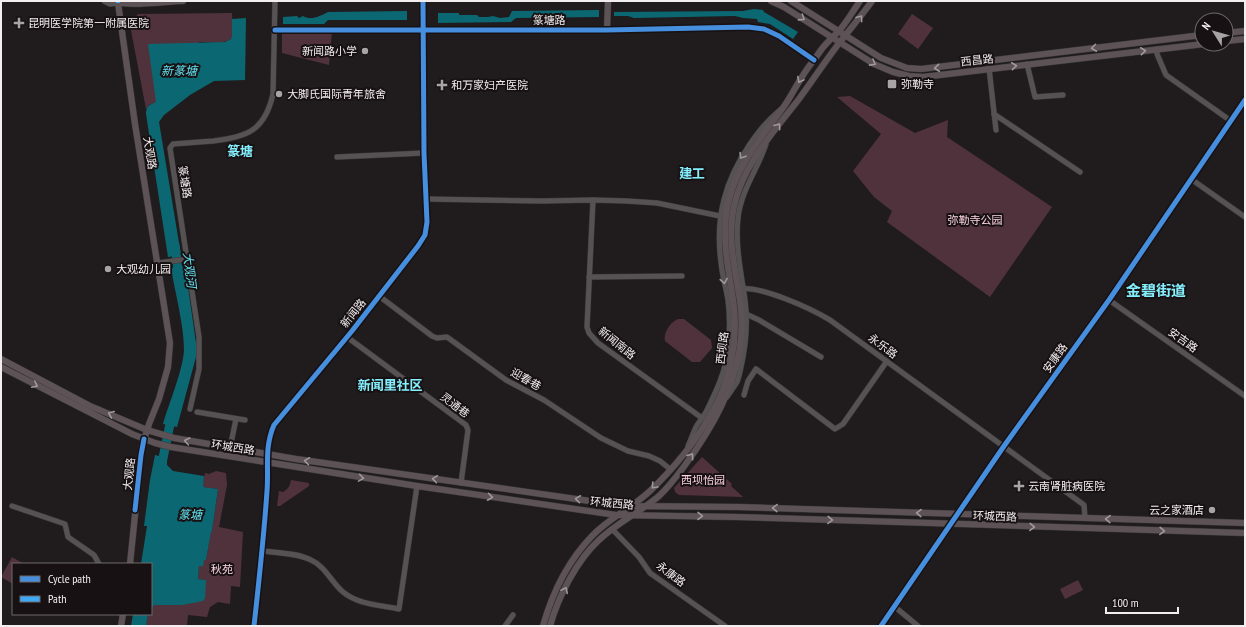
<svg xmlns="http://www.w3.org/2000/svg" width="1246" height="627" font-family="'PT Sans Narrow','Noto Sans SC',sans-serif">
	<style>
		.green { fill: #50323d }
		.water { fill: #0b6872 }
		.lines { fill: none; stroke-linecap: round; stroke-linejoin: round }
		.river { stroke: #0b6872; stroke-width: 9 }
		.minor-casing { stroke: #3b383a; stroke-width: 6 }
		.major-casing { stroke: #3b383a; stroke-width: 7 }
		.minor { stroke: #565254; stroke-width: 5 }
		.major { stroke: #5d5357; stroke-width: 6 }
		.quiet { stroke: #3fa9f5; stroke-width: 4; stroke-dasharray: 8 4; stroke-linecap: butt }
		.cycleway-casing { stroke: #181113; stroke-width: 8 }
		.cycleway { stroke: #468fdf; stroke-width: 5 }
		.oneway { stroke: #a0989b }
		.oneway2 { stroke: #9c9899 }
		.poi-dot { fill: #a8a4a5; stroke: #181113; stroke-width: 1.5 }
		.labels { text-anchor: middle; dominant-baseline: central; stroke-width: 4; stroke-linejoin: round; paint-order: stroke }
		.street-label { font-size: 11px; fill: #f2edee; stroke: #181113 }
		.poi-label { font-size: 11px; fill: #f2edee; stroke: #181113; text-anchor: start }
		.park-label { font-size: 11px; fill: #fad4e0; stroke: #181113 }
		.water-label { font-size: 12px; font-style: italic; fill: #61e0ef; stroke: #181113 }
		.quarter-label { font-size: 13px; font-weight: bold; fill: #85f0fd; stroke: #181113 }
		.district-label { font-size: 15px; font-weight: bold; fill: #85f0fd; stroke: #181113 }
	</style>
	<rect width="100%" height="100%" fill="#201c1e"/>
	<g class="green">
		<path d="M 232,13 L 233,37 C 226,45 209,42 199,42 L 156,102 L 149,105 L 146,109 L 130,25 L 138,14 Z"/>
		<path d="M 912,14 L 933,28 L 918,49 L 898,34 Z"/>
		<path d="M 282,31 L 332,31 L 329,65 L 282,53 Z"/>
		<path d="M 850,96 L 915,133 L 948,120 L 947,137 L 1052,207 L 990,297 L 887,222 L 892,211 L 874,197 L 853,171 L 881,134 L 837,97 Z"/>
		<path d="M 678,319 L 684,319 L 711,340 L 712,348 L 700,362 L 692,362 L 665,341 C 663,332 671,322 678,319 Z"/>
		<path d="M 702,457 L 732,484 L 731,486 L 743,497 L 679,495 L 675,492 L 674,488 Z"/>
		<path d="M 216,471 L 226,473 L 227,485 L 219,527 L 243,532 L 240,587 L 231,586 L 230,604 L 218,602 L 210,607 L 207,617 L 188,615 L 187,626 L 146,626 L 148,614 L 151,614 L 151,610 L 154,605 L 182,605 L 206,580 L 198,579 L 199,566 L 204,560 L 206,560 L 211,531 L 212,531 L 218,489 L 202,487 L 205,473 L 209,474 Z"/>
		<path d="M 291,480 L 309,483 L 309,486 L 280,506 L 277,506 L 279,491 L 283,492 C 288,489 290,486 291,480 Z"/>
		<path d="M 12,557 L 24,564 L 13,564 L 13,584 L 1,577 Z"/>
		<path d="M 1078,580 L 1083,590 L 1065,599 L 1060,589 Z"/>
	</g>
	<g class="water">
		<path d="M 754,9 L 763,10 L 764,12 L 798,32 L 793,39 L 770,24 L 758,22 L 757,19 L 743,18 L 735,16 L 634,18 L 628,16 L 614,16 L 614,12 L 743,11 Z"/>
		<path d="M 599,10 L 599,17 L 516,18 L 511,22 L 438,23 L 438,13 L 459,13 L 459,15 L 477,15 L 479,17 L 488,17 L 493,16 L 500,18 L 509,17 L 512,11 Z"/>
		<path d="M 407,11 L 407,20 L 328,20 L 324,24 L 283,24 L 283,17 L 297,16 L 299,18 L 303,16 C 311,21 320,16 328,12 Z"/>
		<path d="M 246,18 L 245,80 L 214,81 L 190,95 L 164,115 L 159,122 L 181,255 L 168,257 L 146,114 C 146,106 149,105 156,102 L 148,44 L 225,42 L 231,39 L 232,37 L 232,19 Z"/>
		<path d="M 185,266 L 196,343 L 196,357 L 177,427 L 163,424 C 169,403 183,370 184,350 C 184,325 175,292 171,268 Z"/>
		<path d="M 155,455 L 167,458 L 167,465 L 173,471 L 204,476 L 203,487 L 218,489 L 212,531 L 211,532 L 206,560 L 204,560 L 203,566 L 199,566 L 198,579 L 206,580 L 205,598 L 203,601 L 182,605 L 154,605 L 151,610 L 151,564 L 141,564 L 147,526 L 144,526 L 150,480 Z"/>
		<path d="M 133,614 L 148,614 L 146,626 L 131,626 Z"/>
	</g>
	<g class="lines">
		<g class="river">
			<path d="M 175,245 L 179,278"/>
			<path d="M 161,468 L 172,414"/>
		</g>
		<g class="minor-casing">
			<g id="minor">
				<path d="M 104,1 L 110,4 L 118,3"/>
				<path d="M 275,30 L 607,30 L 748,27 L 764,29 L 779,36 L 814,60"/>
				<path d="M 1157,49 L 1157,54 L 1166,75 L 1231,121"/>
				<path d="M 1027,64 L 1035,97 L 1063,95"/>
				<path d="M 989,68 L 996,130"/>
				<path d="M 994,114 L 1080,172"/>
				<path d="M 337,157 L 424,153"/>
				<path d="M 1191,179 L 1245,217"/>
				<path d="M 426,199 L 542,201 L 593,200 L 627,201 L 657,203 L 720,216"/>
				<path d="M 593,200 L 587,327 L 589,333 L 598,343 L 702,418"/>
				<path d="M 158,263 L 187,259"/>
				<path d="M 589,277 L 682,276"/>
				<path d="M 738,289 C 760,285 810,308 830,320 L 1084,505 L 1085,518"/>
				<path d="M 379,296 L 432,336 L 437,338 L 447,337 L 506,380 L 544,400 L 601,438 L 628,451 L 649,456 L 660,461 L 670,469"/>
				<path d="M 1109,300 L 1245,396"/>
				<path d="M 746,314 L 759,320 L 821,357"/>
				<path d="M 347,337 L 466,425 L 468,430 L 461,483"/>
				<path d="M 744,395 L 748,381 L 756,369 L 835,429 L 843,424 L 887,361"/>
				<path d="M 727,397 C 730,392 734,387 737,382 C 739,377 740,372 741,367 C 746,345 748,323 745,300 C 741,272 735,246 738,218 C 741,190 758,169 766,144"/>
				<path d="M 190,409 L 199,369 L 199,337 L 170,148 L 173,144 C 186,143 200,142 213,141 C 248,137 265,130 273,94 L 275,1"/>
				<path d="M 197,412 L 245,420"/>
				<path d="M 688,446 C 691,440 693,433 696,427 C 699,422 703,417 706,412 C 716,392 726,371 728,349 C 730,333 730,316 728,300 C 726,287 722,275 721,262 C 715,217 725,181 750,144 C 760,130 766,122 780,110"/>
				<path d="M 230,448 L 236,419"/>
				<path d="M 12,506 L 65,524 L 68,537 L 94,555 L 99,564"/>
				<path d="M 612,529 L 639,557 L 650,573 L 725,626"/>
				<path d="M 263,551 C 278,553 297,553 311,560 C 325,566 332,583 343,592 C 359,605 380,605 399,609 L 417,486"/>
				<path d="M 895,607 L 918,626"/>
				<path d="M 254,626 C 259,581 264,536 267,491 C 269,467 264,448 274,425 L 352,331 L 418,246 L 425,235 L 427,222 L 424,153 L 423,1"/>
				<path d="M 505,626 L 513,615"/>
				<path d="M 881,626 L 1004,446 L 1109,300 L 1245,100"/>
			</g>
		</g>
		<g class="major-casing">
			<g id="major">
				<path d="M 114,1 C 127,7 166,1 183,1"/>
				<path d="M 771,1 L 784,7 L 874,64 L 893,72 L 909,76 L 923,77 L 1204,44"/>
				<path d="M 791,1 L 881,58 L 907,68 L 921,69 L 1202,35"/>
				<path d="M 118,3 L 135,124 L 170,343 L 168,367 L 159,399 L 149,424 L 142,446 L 130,564"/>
				<path d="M 607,30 L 608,1"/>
				<path d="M 1226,33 L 1245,31"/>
				<path d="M 1226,41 L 1245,39"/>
				<path d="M 1,359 L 90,406 L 147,430 L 174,438 L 296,459 L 604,503 L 630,506 L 738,507 L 1245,523"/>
				<path d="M 1,367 L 132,434 L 155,443 L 171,447 L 417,486 L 616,515 L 737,517 L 1245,533"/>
				<path d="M 121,626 L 123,614"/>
				<path d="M 543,626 C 552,594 568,561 592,536 C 609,518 632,508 650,491 C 672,470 695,442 710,416 C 731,381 739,339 733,299 C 728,267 721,236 728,204 C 736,166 763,136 785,105 C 791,96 796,86 802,77 C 807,68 815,59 821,50 C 826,43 833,37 839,31 C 847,22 853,11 860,1"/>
				<path d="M 550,626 C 558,597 577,560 599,540 C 617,523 640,512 659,496 C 674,482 695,452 706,434 C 730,395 747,348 740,301 C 735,269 727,238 734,206 C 743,165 774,131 799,99 C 813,80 826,60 840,42 C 851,28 862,15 872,1"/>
			</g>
		</g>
		<use href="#minor" class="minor"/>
		<use href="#major" class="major"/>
		<path class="quiet" d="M 118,3 L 118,1"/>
		<g class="cycleway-casing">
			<g id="cycleway">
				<path d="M 275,30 L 607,30 L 748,27 L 764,29 L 779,36 L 814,60"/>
				<path d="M 135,510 L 141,455 L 144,439"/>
				<path d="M 254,626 C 259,581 264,536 267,491 C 269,467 264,448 274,425 L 352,331 L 418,246 L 425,235 L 427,222 L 424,153 L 423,1"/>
				<path d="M 881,626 L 1004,446 L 1109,300 L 1245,100"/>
			</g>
		</g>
		<use href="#cycleway" class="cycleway"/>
	</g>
	<defs><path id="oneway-chevron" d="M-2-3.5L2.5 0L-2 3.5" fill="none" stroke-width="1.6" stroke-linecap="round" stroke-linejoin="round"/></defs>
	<g class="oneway">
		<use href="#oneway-chevron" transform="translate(802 18) rotate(33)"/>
		<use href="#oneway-chevron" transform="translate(860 18) rotate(-54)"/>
		<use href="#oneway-chevron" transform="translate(1094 48) rotate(173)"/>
		<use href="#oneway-chevron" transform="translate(1143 51) rotate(-6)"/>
		<use href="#oneway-chevron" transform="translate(873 63) rotate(29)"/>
		<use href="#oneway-chevron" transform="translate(1014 66) rotate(-6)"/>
		<use href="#oneway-chevron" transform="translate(937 68) rotate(174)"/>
		<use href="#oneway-chevron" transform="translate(800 80) rotate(118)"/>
		<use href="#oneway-chevron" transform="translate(778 126) rotate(-54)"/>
		<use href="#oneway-chevron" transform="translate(35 385) rotate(27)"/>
		<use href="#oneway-chevron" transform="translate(111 414) rotate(-157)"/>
		<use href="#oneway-chevron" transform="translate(187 441) rotate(-169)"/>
		<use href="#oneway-chevron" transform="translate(691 456) rotate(-54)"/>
		<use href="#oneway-chevron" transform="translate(307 461) rotate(-172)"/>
		<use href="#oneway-chevron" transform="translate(361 478) rotate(9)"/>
		<use href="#oneway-chevron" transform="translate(435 479) rotate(-172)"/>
		<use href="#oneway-chevron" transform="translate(654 486) rotate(133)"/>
		<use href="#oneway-chevron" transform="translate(490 497) rotate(8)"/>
		<use href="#oneway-chevron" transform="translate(578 499) rotate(-172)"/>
		<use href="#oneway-chevron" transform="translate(775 508) rotate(-178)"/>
		<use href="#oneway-chevron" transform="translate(919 513) rotate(-178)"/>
		<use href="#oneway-chevron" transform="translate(700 516) rotate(1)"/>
		<use href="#oneway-chevron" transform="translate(1108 519) rotate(-178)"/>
		<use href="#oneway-chevron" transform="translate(830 520) rotate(2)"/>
		<use href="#oneway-chevron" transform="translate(1032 527) rotate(2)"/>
		<use href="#oneway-chevron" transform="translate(1162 531) rotate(2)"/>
		<use href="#oneway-chevron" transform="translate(565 590) rotate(-63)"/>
	</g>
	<g class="oneway2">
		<use href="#oneway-chevron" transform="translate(742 156) rotate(122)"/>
		<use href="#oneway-chevron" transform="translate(724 281) rotate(80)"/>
	</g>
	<g class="poi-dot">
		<path d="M17 17h4v4h4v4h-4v4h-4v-4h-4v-4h4z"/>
		<circle cx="365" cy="51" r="4"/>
		<rect x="887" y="79" width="10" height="10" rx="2"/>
		<path d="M440 79h4v4h4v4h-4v4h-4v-4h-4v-4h4z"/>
		<circle cx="279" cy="94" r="4"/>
		<circle cx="108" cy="269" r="4"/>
		<path d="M1017 480h4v4h4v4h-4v4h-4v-4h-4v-4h4z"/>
		<circle cx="1212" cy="510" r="4"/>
	</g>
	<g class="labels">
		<g class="street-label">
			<text x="549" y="20">篆塘路</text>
			<text transform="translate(977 60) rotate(-6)">西昌路</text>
			<text transform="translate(150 153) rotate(81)">大观路</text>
			<text transform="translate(185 182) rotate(81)">篆塘路</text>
			<text transform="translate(353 313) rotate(-52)">新闻路</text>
			<text transform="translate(1183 340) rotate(35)">安吉路</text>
			<text transform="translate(617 343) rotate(39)">新闻南路</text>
			<text transform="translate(883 346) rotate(36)">永乐路</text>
			<text transform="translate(722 348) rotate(-83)">西坝路</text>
			<text transform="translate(1055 358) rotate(-55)">安康路</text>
			<text transform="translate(526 379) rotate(29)">迎春巷</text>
			<text transform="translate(455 405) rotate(37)">灵通巷</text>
			<text transform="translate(233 447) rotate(9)">环城西路</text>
			<text transform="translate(129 474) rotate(-84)">大观路</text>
			<text transform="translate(612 503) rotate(5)">环城西路</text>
			<text transform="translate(995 516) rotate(2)">环城西路</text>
			<text transform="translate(671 574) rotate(37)">永康路</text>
		</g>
		<g class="poi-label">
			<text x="28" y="23">昆明医学院第一附属医院</text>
			<text x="357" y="51" text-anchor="end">新闻路小学</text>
			<text x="901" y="84">弥勒寺</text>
			<text x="451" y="85">和万家妇产医院</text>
			<text x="287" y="94">大脚氏国际青年旅舍</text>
			<text x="116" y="269">大观幼儿园</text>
			<text x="1028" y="486">云南肾脏病医院</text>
			<text x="1204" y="510" text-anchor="end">云之家酒店</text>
		</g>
		<g class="park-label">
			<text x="975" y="220">弥勒寺公园</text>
			<text x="703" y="480">西坝怡园</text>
			<text x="222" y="569">秋苑</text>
		</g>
		<g class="water-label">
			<text x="179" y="70">新篆塘</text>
			<text transform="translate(190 270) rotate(83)">大观河</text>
			<text x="190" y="514">篆塘</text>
		</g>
		<g class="quarter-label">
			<text x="240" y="151">篆塘</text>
			<text x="692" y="173">建工</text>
			<text x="390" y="385">新闻里社区</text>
		</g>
		<g class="district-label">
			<text x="1156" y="290">金碧街道</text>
		</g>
	</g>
	<rect width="1246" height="627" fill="none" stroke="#f2edee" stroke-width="4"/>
	<rect x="12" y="563" width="140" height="52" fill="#181113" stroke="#6f696b"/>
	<rect x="20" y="576" width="20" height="6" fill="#468fdf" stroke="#6f696b"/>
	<text x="48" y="583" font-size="12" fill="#f2edee">Cycle path</text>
	<rect x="20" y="596" width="20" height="6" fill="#3fa9f5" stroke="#6f696b"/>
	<text x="48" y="603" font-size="12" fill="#f2edee">Path</text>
	<g transform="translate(1214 32) rotate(307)"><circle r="19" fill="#181113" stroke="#6f696b"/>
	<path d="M0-3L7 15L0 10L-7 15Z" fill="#a8a4a5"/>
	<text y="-6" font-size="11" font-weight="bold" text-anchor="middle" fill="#f2edee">N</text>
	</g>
	<path d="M1106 607v6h72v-6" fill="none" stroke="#f2edee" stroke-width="2"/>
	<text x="1112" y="607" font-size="12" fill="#f2edee" stroke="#181113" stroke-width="3" paint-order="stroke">100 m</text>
</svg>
